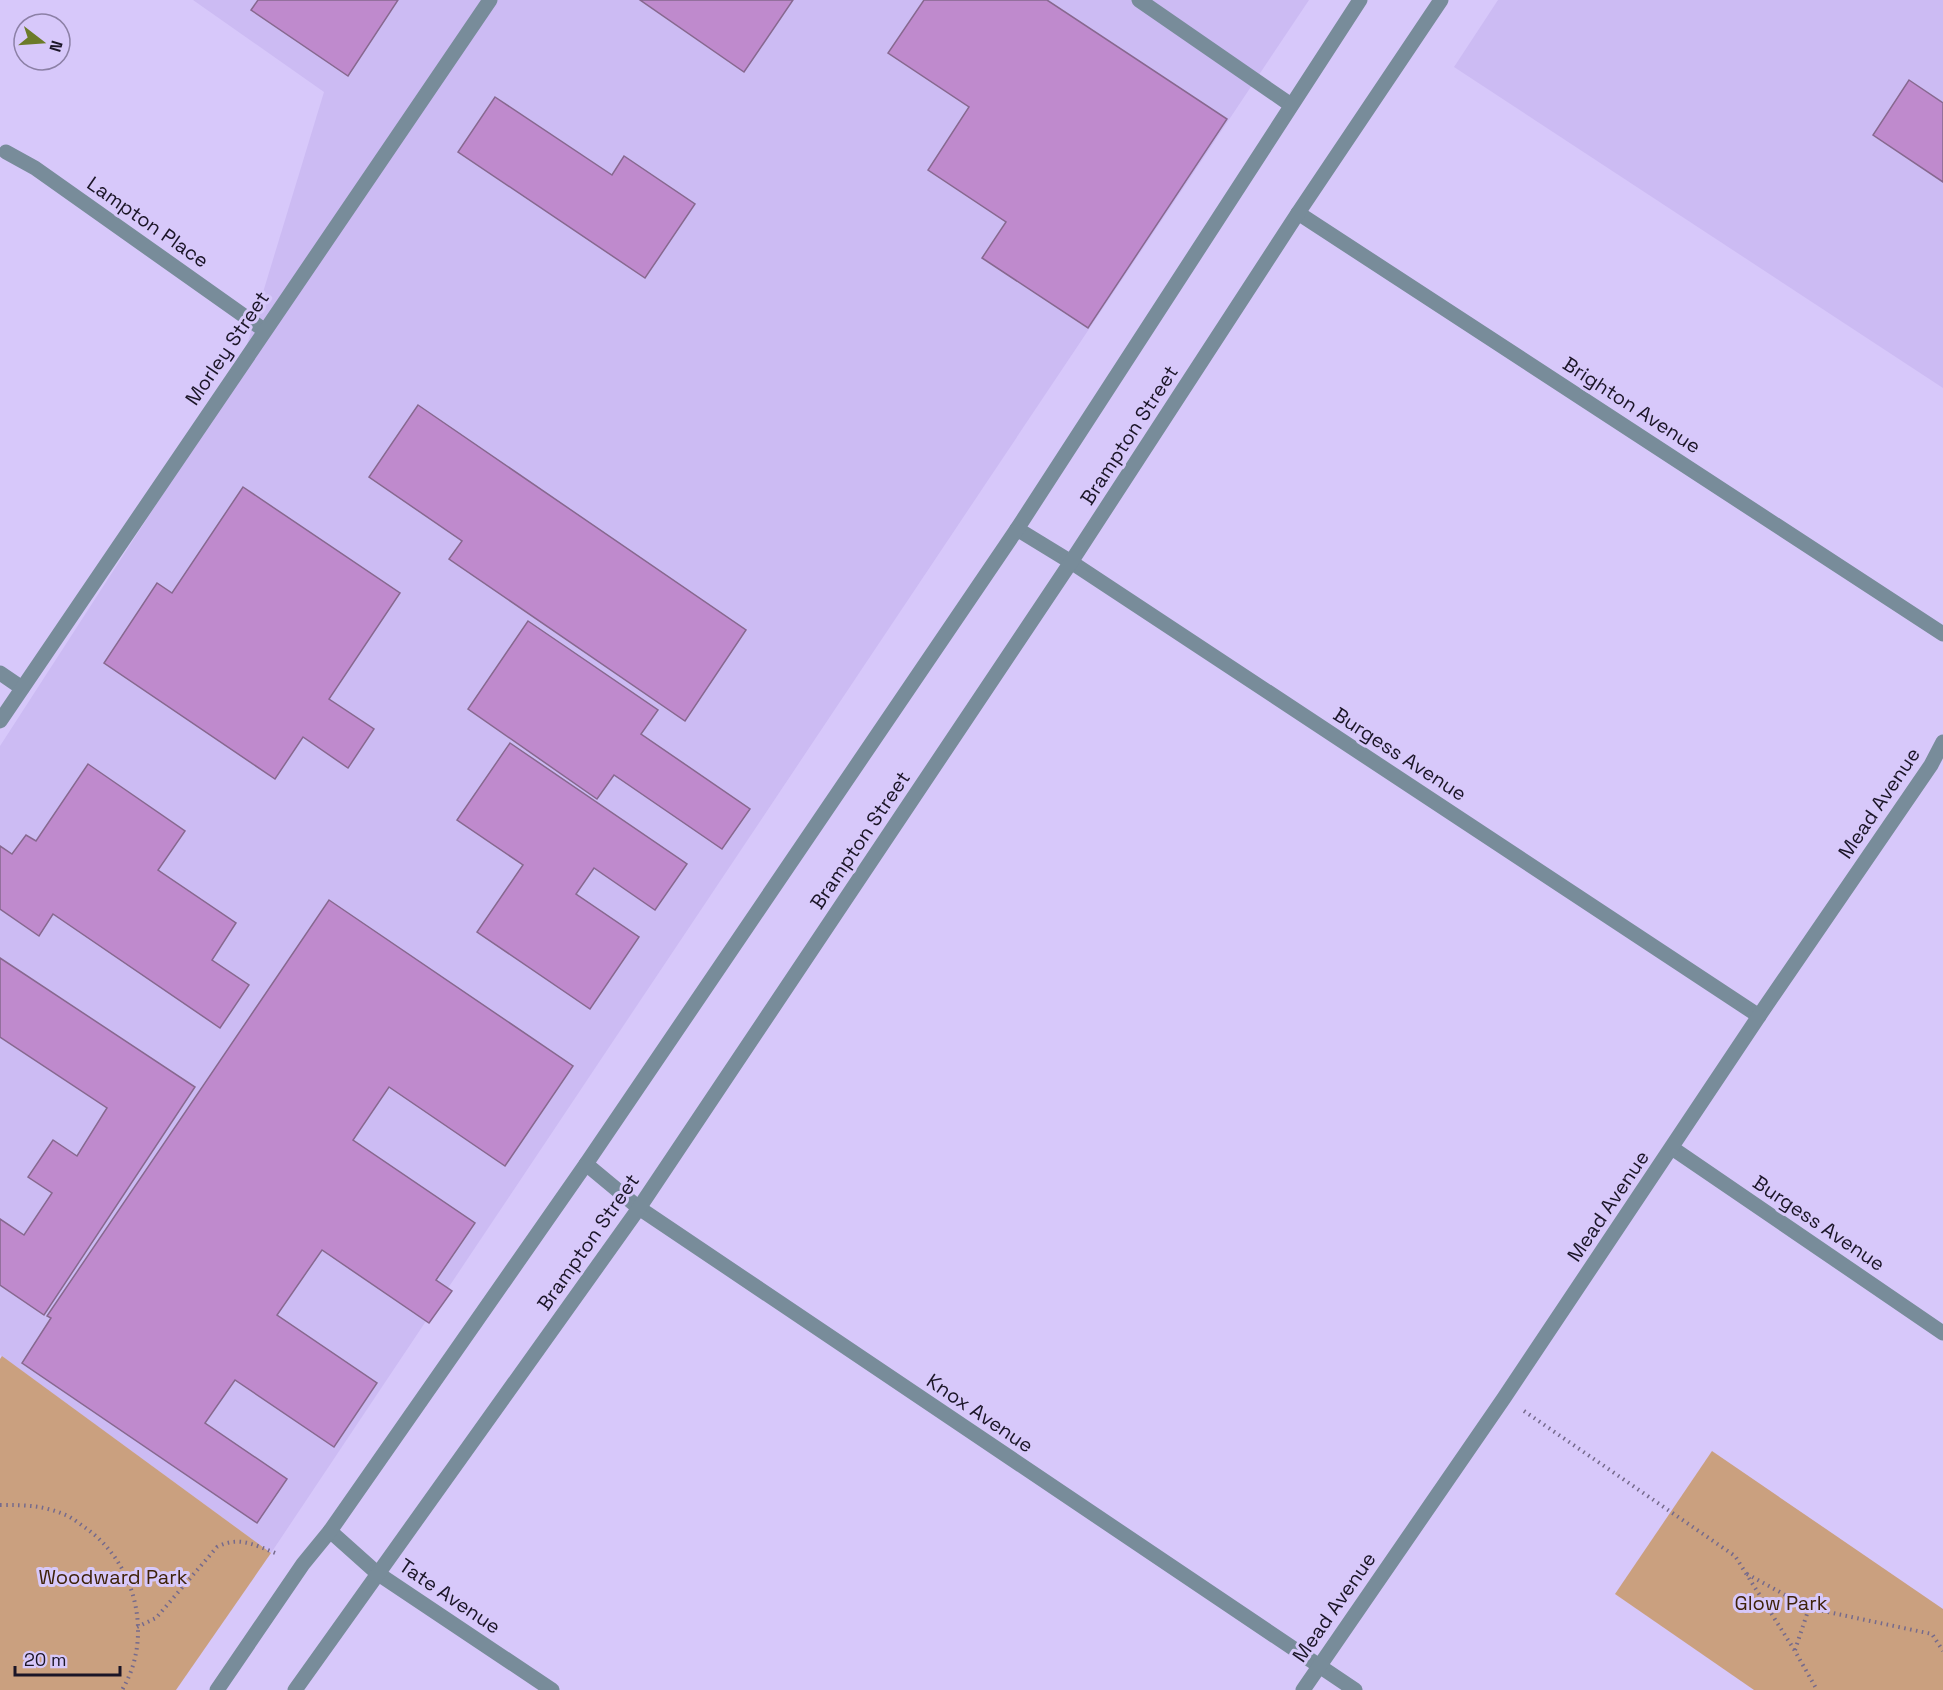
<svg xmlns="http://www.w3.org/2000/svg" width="1943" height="1690" font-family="'Space Grotesk',sans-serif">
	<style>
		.built { fill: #ccbbf3 }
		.green { fill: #caa07f }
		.building { fill: #bf8acd; stroke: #87688f; stroke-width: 1.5 }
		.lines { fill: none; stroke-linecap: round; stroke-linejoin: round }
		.path { stroke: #756a8c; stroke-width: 4; stroke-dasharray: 1.5 4.5; stroke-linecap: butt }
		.minor { stroke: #788c9a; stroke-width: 15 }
		.labels { text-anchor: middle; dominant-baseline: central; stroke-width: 6; stroke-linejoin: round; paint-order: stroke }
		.street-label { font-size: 20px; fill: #1b1527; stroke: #d7c8fa }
		.park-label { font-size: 20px; fill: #3e2209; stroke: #d7c8fa }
	</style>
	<rect width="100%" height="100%" fill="#d7c8fa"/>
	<g class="built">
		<path d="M 193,0 L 1309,0 L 271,1553 L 0,1355 L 0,746 L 236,381 L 324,92 Z"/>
		<path d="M 1498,0 L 1943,0 L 1943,388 L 1454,67 Z"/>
	</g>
	<g class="green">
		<path d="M 2,1356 L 271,1553 L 176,1690 L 0,1690 L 0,1359 Z"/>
		<path d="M 1712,1451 L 1943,1609 L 1943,1690 L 1754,1690 L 1615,1594 Z"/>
	</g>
	<g class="building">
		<path d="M 258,0 L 398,0 L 348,76 L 251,10 Z"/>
		<path d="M 640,0 L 793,0 L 744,72 Z"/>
		<path d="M 924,0 L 1047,0 L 1227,119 L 1088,328 L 982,258 L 1006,222 L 928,170 L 969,107 L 888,53 Z"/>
		<path d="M 1909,80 L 1943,103 L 1943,182 L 1873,135 Z"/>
		<path d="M 495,97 L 612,175 L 624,156 L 695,204 L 645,278 L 458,152 Z"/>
		<path d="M 418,405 L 746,630 L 685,721 L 449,559 L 462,541 L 369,477 Z"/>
		<path d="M 243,487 L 400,593 L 329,699 L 374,729 L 348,768 L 303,737 L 275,779 L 104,663 L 157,583 L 172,593 Z"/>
		<path d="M 528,621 L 658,710 L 641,734 L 750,809 L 722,849 L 614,775 L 597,799 L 468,709 Z"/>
		<path d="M 510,743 L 687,864 L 655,910 L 594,868 L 576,894 L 639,937 L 590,1009 L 477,932 L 523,865 L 457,820 Z"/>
		<path d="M 88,764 L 185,831 L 158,870 L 236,923 L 212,960 L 249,985 L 220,1028 L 53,914 L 39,936 L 0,909 L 0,846 L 12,854 L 26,835 L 36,841 Z"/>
		<path d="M 329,900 L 573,1066 L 505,1166 L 389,1087 L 353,1140 L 475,1223 L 436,1280 L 452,1291 L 429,1323 L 322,1250 L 277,1315 L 377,1383 L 334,1447 L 235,1380 L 205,1423 L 287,1479 L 257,1523 L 22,1363 L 51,1318 L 47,1316 Z"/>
		<path d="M 0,958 L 195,1087 L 44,1315 L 0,1285 L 0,1219 L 24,1235 L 52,1193 L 28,1177 L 53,1140 L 77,1156 L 107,1108 L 0,1037 Z"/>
	</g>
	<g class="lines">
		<g class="path">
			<path d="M 1524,1411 L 1735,1556 L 1795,1651 L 1817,1690"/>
			<path d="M 0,1505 C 26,1505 43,1505 68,1516 C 74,1519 81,1525 87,1529 C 136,1564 154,1637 122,1690"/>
			<path d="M 1747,1574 L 1809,1608 L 1932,1634 L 1943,1651"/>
			<path d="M 137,1627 L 156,1618 L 217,1547 C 240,1535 256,1546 278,1554"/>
			<path d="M 1795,1650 L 1809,1608"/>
		</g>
		<g class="minor">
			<path d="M 1139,0 L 1291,105"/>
			<path d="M 6,152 L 35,168 L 264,330"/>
			<path d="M 1298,213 L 1943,634"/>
			<path d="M 1017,529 L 1071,562 L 1759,1016"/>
			<path d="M 0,673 L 22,688"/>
			<path d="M 0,721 L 490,0"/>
			<path d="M 1672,1148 L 1943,1333"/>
			<path d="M 586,1164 L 639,1208 L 1355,1690"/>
			<path d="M 330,1531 L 377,1573 L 552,1690"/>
			<path d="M 217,1690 L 303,1564 L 330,1531 L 586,1164 L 1017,529 L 1360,0"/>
			<path d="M 295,1690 L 639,1208 L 1071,562 L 1298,213 L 1441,0"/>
			<path d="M 1303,1690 L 1504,1398 L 1759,1016 L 1931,765 L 1943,742"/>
		</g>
	</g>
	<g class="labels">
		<g class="street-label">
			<text transform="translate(148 222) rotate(35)">Lampton Place</text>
			<text transform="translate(227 348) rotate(-56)">Morley Street</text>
			<text transform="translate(1632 405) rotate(33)">Brighton Avenue</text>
			<text transform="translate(1129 435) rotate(-57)">Brampton Street</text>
			<text transform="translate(1400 754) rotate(33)">Burgess Avenue</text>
			<text transform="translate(1879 803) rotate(-56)">Mead Avenue</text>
			<text transform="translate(860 840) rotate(-56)">Brampton Street</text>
			<text transform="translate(1608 1206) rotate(-56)">Mead Avenue</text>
			<text transform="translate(1819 1223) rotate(34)">Burgess Avenue</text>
			<text transform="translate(588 1242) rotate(-55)">Brampton Street</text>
			<text transform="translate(980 1413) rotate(34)">Knox Avenue</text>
			<text transform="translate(450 1596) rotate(34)">Tate Avenue</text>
			<text transform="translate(1334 1607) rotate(-55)">Mead Avenue</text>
		</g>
		<g class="park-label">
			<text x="113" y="1577">Woodward Park</text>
			<text x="1781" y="1603">Glow Park</text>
		</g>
	</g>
	<g transform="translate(42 42) rotate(107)"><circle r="28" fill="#d7c8fa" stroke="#8c80a6" stroke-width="1.5"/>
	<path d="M0-4.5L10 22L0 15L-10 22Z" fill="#6c7b29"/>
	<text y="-9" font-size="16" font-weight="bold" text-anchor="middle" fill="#1b1527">N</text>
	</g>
	<path d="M15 1666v9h105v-9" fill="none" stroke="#1b1527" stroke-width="3"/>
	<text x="24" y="1666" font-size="18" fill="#1b1527" stroke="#d7c8fa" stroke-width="4.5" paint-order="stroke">20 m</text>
</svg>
